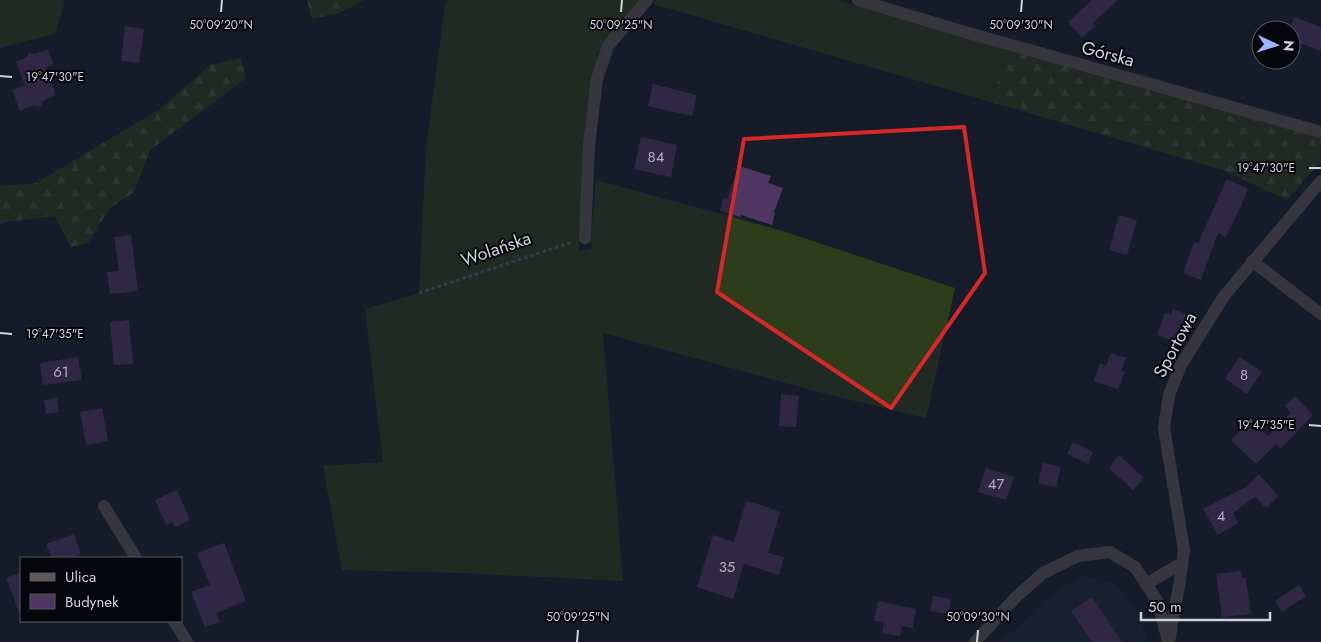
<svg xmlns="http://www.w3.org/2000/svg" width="1321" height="642" font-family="Jost,sans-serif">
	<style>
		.built { fill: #1c2536 }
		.grass { fill: #2d3d1c }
		.forest { fill: url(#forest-firs) }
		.building { fill: #4f3663 }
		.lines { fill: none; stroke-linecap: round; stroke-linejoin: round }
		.path { stroke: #5a606b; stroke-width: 3; stroke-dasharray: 4 2.5; stroke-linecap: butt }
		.minor { stroke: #61585a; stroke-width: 12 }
		.tertiary { stroke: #61585a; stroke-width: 12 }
		.marked { fill: none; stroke: #d62828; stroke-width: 4; stroke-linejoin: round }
		.ticks { fill: none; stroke: #ced3dc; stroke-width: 2 }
		.labels { text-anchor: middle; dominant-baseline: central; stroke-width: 4; stroke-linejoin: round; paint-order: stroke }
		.number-label { font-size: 15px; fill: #aeacbe }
		.street-label { font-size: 18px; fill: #ced3dc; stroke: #05070c }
		.ticks-label { font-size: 12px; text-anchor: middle; fill: #ced3dc; stroke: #05070c; stroke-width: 4; stroke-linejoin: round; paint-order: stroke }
	</style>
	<defs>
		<pattern id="forest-firs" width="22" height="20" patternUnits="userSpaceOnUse" patternTransform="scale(1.25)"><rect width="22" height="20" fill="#2d3d1c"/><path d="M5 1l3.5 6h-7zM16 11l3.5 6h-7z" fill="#4a583c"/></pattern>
	</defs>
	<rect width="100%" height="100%" fill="#161c29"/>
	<path class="built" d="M 1084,576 L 1115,584 L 1135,609 L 1148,642 L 1001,642 L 1061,588 Z"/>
	<g class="grass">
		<path d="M 0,0 L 65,0 L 55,34 L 0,48 Z"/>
		<path d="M 449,0 L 641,0 L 598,53 L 583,162 L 579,252 L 592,248 L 591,238 L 596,180 L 776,229 L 955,288 L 926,418 L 822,393 L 603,333 L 623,581 L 462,573 L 342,570 L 323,466 L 383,462 L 365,309 L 419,293 L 426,149 L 445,5 Z"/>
		<path d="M 656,0 L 836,0 L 1007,48 L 991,102 L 653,4 Z"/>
	</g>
	<g class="forest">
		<path d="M 307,0 L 365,0 L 339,13 L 312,19 Z"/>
		<path d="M 1007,48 L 1321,138 L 1321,161 L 1287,200 L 1223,170 L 991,102 Z"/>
		<path d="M 241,58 L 246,78 L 150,150 L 134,192 L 110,208 L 88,243 L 71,247 L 55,216 L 6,222 L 0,225 L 0,186 L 30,184 L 38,182 L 160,109 L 210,65 Z"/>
	</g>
	<g class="building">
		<path d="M 1092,0 L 1118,0 L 1093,23 L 1095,26 L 1082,38 L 1068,22 Z"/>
		<path d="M 1294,17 L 1321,27 L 1321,51 L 1291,40 L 1291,25 Z"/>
		<path d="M 125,26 L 144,29 L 139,63 L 121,61 Z"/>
		<path d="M 47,49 L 54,64 L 45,68 L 56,95 L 43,101 L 40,107 L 34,105 L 20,111 L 12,90 L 25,85 L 16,62 L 27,57 L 29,52 L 35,54 Z"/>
		<path d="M 653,84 L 697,95 L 692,116 L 648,106 Z"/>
		<path d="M 641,137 L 677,145 L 671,177 L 634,169 Z"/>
		<path d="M 739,166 L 771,176 L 768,183 L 783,188 L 774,212 L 775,213 L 772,225 L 741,215 L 740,217 L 720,211 L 723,198 L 727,199 Z"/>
		<path d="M 1227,179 L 1248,189 L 1241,206 L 1226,237 L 1218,233 L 1201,280 L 1183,273 L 1194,242 L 1198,243 Z"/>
		<path d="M 1119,215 L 1137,220 L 1127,255 L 1109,250 Z"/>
		<path d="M 131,235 L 138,291 L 110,294 L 107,272 L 119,271 L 114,237 Z"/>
		<path d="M 1173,309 L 1188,315 L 1186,320 L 1192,322 L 1184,345 L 1157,335 L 1165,313 L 1171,315 Z"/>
		<path d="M 129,320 L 133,364 L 114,365 L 110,322 Z"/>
		<path d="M 1111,353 L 1126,358 L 1121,371 L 1125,372 L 1118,389 L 1094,381 L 1100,363 L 1106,366 Z"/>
		<path d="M 78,357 L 82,380 L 43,385 L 40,363 Z"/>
		<path d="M 1240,357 L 1262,372 L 1247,394 L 1225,378 Z"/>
		<path d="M 781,394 L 799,396 L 796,427 L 779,426 Z"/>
		<path d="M 1295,396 L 1313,415 L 1280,449 L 1276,444 L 1256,464 L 1231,440 L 1251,420 L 1268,436 L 1291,413 L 1285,406 Z"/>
		<path d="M 57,398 L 59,412 L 46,414 L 44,400 Z"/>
		<path d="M 102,408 L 108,441 L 86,445 L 80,412 Z"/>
		<path d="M 1073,442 L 1093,452 L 1088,464 L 1067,454 Z"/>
		<path d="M 1119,455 L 1144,478 L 1133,490 L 1109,468 Z"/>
		<path d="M 1043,463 L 1061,467 L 1056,487 L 1038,483 Z"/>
		<path d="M 986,468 L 1014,477 L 1006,500 L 978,492 Z"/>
		<path d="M 1259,474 L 1278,496 L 1266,508 L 1255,497 L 1233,513 L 1238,523 L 1218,535 L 1203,509 L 1246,487 Z"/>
		<path d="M 177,490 L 190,520 L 175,527 L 172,522 L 166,525 L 155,500 Z"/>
		<path d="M 746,501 L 771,508 L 771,509 L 780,512 L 768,553 L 784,557 L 779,575 L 744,564 L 733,599 L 697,587 L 713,535 L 734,542 Z"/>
		<path d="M 74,534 L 81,554 L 76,555 L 77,558 L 52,558 L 46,544 Z"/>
		<path d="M 224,543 L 246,601 L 216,613 L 220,622 L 205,627 L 191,592 L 210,585 L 197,553 Z"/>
		<path d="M 1241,571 L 1242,578 L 1246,578 L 1251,614 L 1222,617 L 1216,574 Z"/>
		<path d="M 21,572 L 21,615 L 20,615 L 6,578 Z"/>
		<path d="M 1299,585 L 1306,596 L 1282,612 L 1275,601 Z"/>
		<path d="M 933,596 L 951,599 L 948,614 L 930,611 Z"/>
		<path d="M 1092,597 L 1122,642 L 1092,642 L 1071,611 Z"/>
		<path d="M 878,601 L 916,609 L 913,628 L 902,626 L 900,636 L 882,633 L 884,622 L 874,621 Z"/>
	</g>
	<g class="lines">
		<path class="path" d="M 419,293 L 572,242"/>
		<g class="minor">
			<path d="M 858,0 L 965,32 L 1321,132"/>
			<path d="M 585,238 L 589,145 L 597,79 L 608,46 L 647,0"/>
			<path d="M 1252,261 L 1321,314"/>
			<path d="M 104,506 L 136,558"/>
			<path d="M 1146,584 L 1182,563"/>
			<path d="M 174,621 L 187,642"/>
			<path d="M 1169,642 L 1180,580 L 1184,550 L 1164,428 L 1169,395 L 1181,365 L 1224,296 L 1321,181"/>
		</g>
		<path class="tertiary" d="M 975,642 L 1016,597 L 1043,573 L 1078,556 L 1110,552 L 1135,567 L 1158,602 L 1168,642"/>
	</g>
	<path d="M0 0H1321V642H0ZM 964,127 L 985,273 L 891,408 L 717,292 L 744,139 Z" fill="#161c29" fill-opacity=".55" fill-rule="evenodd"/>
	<path class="marked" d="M 964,127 L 985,273 L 891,408 L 717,292 L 744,139 Z"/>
	<path class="ticks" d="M 221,12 L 222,0M 621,12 L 622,0M 1021,12 L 1022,0M 0,76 L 12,77M 1309,168 L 1321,168M 0,333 L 12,334M 1309,425 L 1321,426M 577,642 L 578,630M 977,642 L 978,630"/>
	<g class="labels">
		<g class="number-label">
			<text x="656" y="157">84</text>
			<text x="61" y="372">61</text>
			<text x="1244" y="375">8</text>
			<text x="996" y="484">47</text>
			<text x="1221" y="516">4</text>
			<text x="727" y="567">35</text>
		</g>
		<g class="street-label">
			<text transform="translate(1108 54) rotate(15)">Górska</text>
			<text transform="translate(496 249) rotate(-19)">Wolańska</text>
			<text transform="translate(1175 345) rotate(-62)">Sportowa</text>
		</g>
	</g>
	<g class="ticks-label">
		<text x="221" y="29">50°09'20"N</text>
		<text x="621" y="29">50°09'25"N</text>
		<text x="1021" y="29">50°09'30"N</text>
		<text x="55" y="81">19°47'30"E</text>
		<text x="1266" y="172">19°47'30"E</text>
		<text x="55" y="338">19°47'35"E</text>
		<text x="1266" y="429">19°47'35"E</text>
		<text x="578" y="621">50°09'25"N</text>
		<text x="978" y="621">50°09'30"N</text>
	</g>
	<rect x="20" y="557" width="162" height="65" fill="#05070c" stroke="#55595f"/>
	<rect x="30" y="573" width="25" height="8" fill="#61585a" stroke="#55595f"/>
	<text x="65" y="582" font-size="15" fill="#ced3dc">Ulica</text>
	<rect x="30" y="594" width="25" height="15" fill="#4f3663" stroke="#55595f"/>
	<text x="65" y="607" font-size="15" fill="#ced3dc">Budynek</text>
	<g transform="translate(1276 45) rotate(94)"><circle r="24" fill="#05070c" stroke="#55595f"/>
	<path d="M0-4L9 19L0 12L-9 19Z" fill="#9db4fd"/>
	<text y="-8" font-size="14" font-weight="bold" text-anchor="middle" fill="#ced3dc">N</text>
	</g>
	<path d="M1141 612v8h129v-8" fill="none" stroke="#ced3dc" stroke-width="2.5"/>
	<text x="1148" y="612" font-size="15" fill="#ced3dc" stroke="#05070c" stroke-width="4" paint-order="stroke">50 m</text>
</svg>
